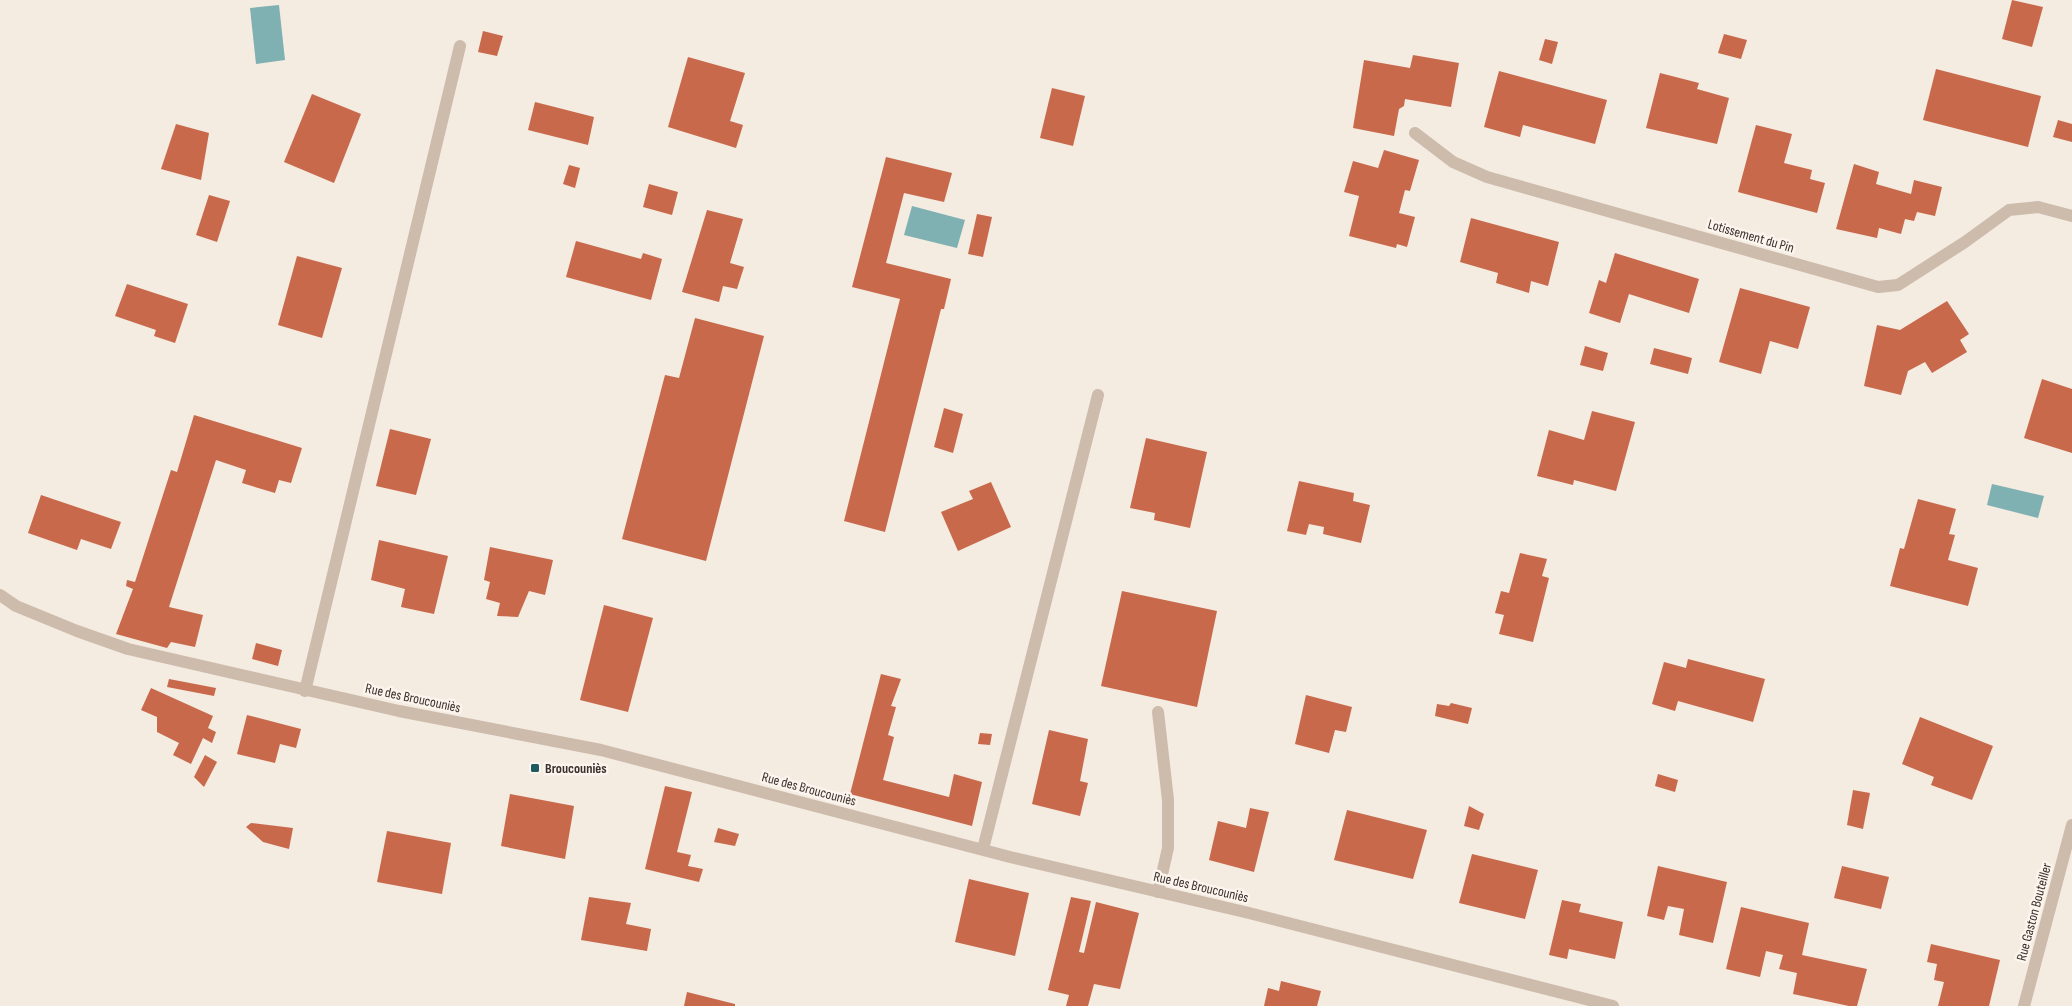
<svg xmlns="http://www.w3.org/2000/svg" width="2072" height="1006" font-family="'Sofia Sans Condensed',sans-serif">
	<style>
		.water { fill: #7fb0b2 }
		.building { fill: #c8694b }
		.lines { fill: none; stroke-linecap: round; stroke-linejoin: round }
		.minor { stroke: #cdbbac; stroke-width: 12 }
		.poi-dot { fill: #1f5a5e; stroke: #fbf5ee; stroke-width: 2 }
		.labels { text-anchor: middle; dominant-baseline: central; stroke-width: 5; stroke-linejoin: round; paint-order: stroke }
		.street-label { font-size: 14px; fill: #3b302b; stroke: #fbf5ee }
		.poi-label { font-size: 14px; font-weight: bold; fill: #3b302b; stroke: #fbf5ee; text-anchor: start }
	</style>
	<rect width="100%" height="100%" fill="#f4ebe1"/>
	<g class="water">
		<path d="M 279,5 L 285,60 L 256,64 L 250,8 Z"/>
		<path d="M 912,206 L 965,220 L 957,248 L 904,235 Z"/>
		<path d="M 1992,484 L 2044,496 L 2038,518 L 1987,505 Z"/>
	</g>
	<g class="building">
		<path d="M 2012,0 L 2043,7 L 2032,47 L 2002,39 Z"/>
		<path d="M 483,31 L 503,36 L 497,56 L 478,52 Z"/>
		<path d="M 1724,34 L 1747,40 L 1741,59 L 1718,53 Z"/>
		<path d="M 1545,39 L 1558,42 L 1552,64 L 1539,60 Z"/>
		<path d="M 1413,55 L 1459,63 L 1451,107 L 1405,99 L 1404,106 L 1399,109 L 1394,136 L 1353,128 L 1364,60 L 1410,68 Z"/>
		<path d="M 688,57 L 745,73 L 730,121 L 743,125 L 736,148 L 668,127 Z"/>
		<path d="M 1936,69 L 2041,96 L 2028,147 L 1923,120 Z"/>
		<path d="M 1499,71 L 1607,100 L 1595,144 L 1523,125 L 1520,137 L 1484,127 Z"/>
		<path d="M 1660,73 L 1699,83 L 1697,89 L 1729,98 L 1717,144 L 1646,128 Z"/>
		<path d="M 1052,88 L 1085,96 L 1073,146 L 1040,138 Z"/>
		<path d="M 312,94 L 361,114 L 334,183 L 284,162 Z"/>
		<path d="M 535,102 L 594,117 L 588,145 L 528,130 Z"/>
		<path d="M 2058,120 L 2072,124 L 2072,142 L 2053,137 Z"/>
		<path d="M 176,124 L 209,133 L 201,180 L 161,169 Z"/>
		<path d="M 1756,125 L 1792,134 L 1784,163 L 1812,170 L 1810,179 L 1825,183 L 1817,213 L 1738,192 Z"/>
		<path d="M 1384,150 L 1419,160 L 1410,191 L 1405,190 L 1399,213 L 1415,217 L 1407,247 L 1397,244 L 1396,248 L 1349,236 L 1359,196 L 1344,192 L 1353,161 L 1378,168 Z"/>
		<path d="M 886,157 L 952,173 L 944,202 L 904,193 L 886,263 L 951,279 L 944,309 L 941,309 L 885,532 L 844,521 L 900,299 L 852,287 Z"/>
		<path d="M 1854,164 L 1879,172 L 1876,184 L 1911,194 L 1914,180 L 1942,187 L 1935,216 L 1917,212 L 1914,221 L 1905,219 L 1901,234 L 1879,228 L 1877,238 L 1836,229 Z"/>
		<path d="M 569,165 L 580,168 L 575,188 L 563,184 Z"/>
		<path d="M 649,184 L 678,192 L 672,215 L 643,207 Z"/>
		<path d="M 209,195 L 230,201 L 217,242 L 196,235 Z"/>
		<path d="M 707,210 L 743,219 L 730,263 L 744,267 L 737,289 L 723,286 L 719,302 L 682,292 Z"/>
		<path d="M 977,214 L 992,217 L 983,257 L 968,254 Z"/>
		<path d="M 1471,218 L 1559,242 L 1548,286 L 1531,281 L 1529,293 L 1496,283 L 1498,273 L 1460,262 Z"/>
		<path d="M 576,241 L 641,259 L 643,253 L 662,259 L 651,300 L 566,277 Z"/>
		<path d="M 1615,253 L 1699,279 L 1689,313 L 1629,294 L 1620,323 L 1589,313 L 1599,280 L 1606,283 Z"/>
		<path d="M 297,256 L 342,268 L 322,338 L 278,325 Z"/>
		<path d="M 127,284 L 188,304 L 175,343 L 154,336 L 156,330 L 115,316 Z"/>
		<path d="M 1740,288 L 1810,307 L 1798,349 L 1770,341 L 1761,374 L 1719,362 Z"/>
		<path d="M 1947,301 L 1969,334 L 1960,340 L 1967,352 L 1932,373 L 1925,362 L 1908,371 L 1901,395 L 1864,386 L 1877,325 L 1900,330 Z"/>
		<path d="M 695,318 L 764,336 L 706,561 L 622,539 L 665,375 L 679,378 Z"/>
		<path d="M 1585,346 L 1608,353 L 1603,371 L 1580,365 Z"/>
		<path d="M 1654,348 L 1692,358 L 1688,374 L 1650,364 Z"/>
		<path d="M 2042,379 L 2072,389 L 2072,453 L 2024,438 Z"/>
		<path d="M 944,408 L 963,414 L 953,453 L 934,447 Z"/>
		<path d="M 1592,411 L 1635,422 L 1616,491 L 1574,480 L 1573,485 L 1537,476 L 1549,430 L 1584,440 Z"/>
		<path d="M 194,415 L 302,448 L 291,483 L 279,480 L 275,493 L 242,483 L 246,470 L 216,460 L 169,607 L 203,615 L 195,647 L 171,642 L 167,648 L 116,634 L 133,589 L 126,586 L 127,580 L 135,582 L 171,470 L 177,472 Z"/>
		<path d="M 390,429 L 431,439 L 416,495 L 376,486 Z"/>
		<path d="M 1146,438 L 1207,452 L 1190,528 L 1154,520 L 1155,513 L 1130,508 Z"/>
		<path d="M 1299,481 L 1354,493 L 1353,501 L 1370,505 L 1361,543 L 1323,534 L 1324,527 L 1309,524 L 1306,535 L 1287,531 Z"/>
		<path d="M 991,482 L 1011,527 L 958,551 L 941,512 L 973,499 L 969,491 Z"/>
		<path d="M 41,495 L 121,522 L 111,549 L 81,539 L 77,550 L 28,533 Z"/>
		<path d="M 1918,499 L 1956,509 L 1949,534 L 1955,535 L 1948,560 L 1978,568 L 1968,606 L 1890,586 L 1900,548 L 1904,549 Z"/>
		<path d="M 379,540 L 448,556 L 434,614 L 401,607 L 405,589 L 371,580 Z"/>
		<path d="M 490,547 L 553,560 L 545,595 L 529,591 L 518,617 L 497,616 L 500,603 L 486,599 L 490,582 L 484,580 Z"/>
		<path d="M 1520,553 L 1547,559 L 1542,576 L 1549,578 L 1533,642 L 1499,634 L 1504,615 L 1495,613 L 1501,591 L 1509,593 Z"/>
		<path d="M 1122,591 L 1217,611 L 1197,707 L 1101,686 Z"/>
		<path d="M 604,605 L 653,618 L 628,712 L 580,700 Z"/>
		<path d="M 256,643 L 282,650 L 278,666 L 252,659 Z"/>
		<path d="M 1688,659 L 1765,679 L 1753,722 L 1678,701 L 1675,711 L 1652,704 L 1664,662 L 1686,668 Z"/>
		<path d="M 881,674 L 901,679 L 891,706 L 896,707 L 888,735 L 894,737 L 883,780 L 949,797 L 954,774 L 982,782 L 972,826 L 850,794 Z"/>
		<path d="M 169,679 L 216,688 L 214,696 L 167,687 Z"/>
		<path d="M 151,688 L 213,716 L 208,728 L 216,732 L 212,743 L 203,738 L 191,764 L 173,755 L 179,743 L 157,732 L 157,717 L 141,710 Z"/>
		<path d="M 1306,695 L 1352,707 L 1346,732 L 1335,730 L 1329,753 L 1295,744 Z"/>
		<path d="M 1451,703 L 1472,708 L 1468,724 L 1435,716 L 1437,704 L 1449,706 Z"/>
		<path d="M 247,715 L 301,729 L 296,748 L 280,744 L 275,763 L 237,754 Z"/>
		<path d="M 1920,717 L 1993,746 L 1972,800 L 1931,785 L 1934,777 L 1902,764 Z"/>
		<path d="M 1049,730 L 1088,739 L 1080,781 L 1088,783 L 1080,816 L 1032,804 Z"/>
		<path d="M 980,733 L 992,734 L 990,745 L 978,744 Z"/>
		<path d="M 205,755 L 217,762 L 204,787 L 194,777 Z"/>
		<path d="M 1658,774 L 1678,780 L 1675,792 L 1655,786 Z"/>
		<path d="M 665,786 L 692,792 L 677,852 L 691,855 L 688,866 L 703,869 L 699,882 L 645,869 Z"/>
		<path d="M 1853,790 L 1870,793 L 1863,829 L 1847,825 Z"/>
		<path d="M 510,794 L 574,806 L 565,859 L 501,846 Z"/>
		<path d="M 1469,806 L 1484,814 L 1479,830 L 1464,826 Z"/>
		<path d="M 1250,808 L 1269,812 L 1254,872 L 1209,860 L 1218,821 L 1246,828 Z"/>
		<path d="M 1347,810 L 1427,830 L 1413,879 L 1334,860 Z"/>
		<path d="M 251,823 L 293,828 L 289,849 L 263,842 L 246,827 Z"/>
		<path d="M 718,828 L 739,834 L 735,846 L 714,842 Z"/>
		<path d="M 387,831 L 451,843 L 442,894 L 377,882 Z"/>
		<path d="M 1472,854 L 1538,870 L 1525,919 L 1459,903 Z"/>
		<path d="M 1658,866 L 1727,882 L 1713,943 L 1679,935 L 1684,909 L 1668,906 L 1664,920 L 1647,916 Z"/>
		<path d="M 1842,866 L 1889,877 L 1881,909 L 1834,898 Z"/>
		<path d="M 969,879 L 1029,893 L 1015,956 L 955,942 Z"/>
		<path d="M 589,897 L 631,903 L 626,924 L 651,929 L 647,951 L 581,940 Z"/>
		<path d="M 1071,897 L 1091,901 L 1079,952 L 1084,953 L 1096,902 L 1139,913 L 1120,989 L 1094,984 L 1088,1006 L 1066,1006 L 1069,995 L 1048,990 Z"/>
		<path d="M 1562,900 L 1581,904 L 1579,912 L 1623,922 L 1615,959 L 1569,949 L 1567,959 L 1549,955 Z"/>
		<path d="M 1741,907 L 1809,923 L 1802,955 L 1867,969 L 1857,1006 L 1849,1006 L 1793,994 L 1797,973 L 1779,969 L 1783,955 L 1766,951 L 1760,977 L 1726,969 Z"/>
		<path d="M 1931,944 L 2000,960 L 1989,1006 L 1938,1006 L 1944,982 L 1934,980 L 1937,964 L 1927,962 Z"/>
		<path d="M 1281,981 L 1321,991 L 1317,1006 L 1264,1006 L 1268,988 L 1279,991 Z"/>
		<path d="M 687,992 L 735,1004 L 735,1006 L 684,1006 Z"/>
	</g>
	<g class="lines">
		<g class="minor">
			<path d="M 1415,133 L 1453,162 L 1487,177 L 1878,287 L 1898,285 L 1965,242 L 2009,210 L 2038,207 L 2072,216"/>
			<path d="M 0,595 L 16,606 L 77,631 L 128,649 L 399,711 L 601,750 L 1010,857 L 1249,913 L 1613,1006"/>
			<path d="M 305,691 L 460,46"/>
			<path d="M 983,849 L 1098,395"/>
			<path d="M 1158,892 L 1168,848 L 1168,800 L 1158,712"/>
			<path d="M 2024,1006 L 2072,825"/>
		</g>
	</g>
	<rect class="poi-dot" x="530" y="763" width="10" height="10" rx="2.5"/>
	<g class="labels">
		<g class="street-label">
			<text transform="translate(1751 236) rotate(16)">Lotissement du Pin</text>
			<text transform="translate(413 698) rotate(12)">Rue des Broucouniès</text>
			<text transform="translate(809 789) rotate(15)">Rue des Broucouniès</text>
			<text transform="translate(1201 887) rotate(13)">Rue des Broucouniès</text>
			<text transform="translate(2034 912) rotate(-75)">Rue Gaston Bouteiller</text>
		</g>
		<g class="poi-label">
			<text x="545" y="768">Broucouniès</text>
		</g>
	</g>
</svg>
